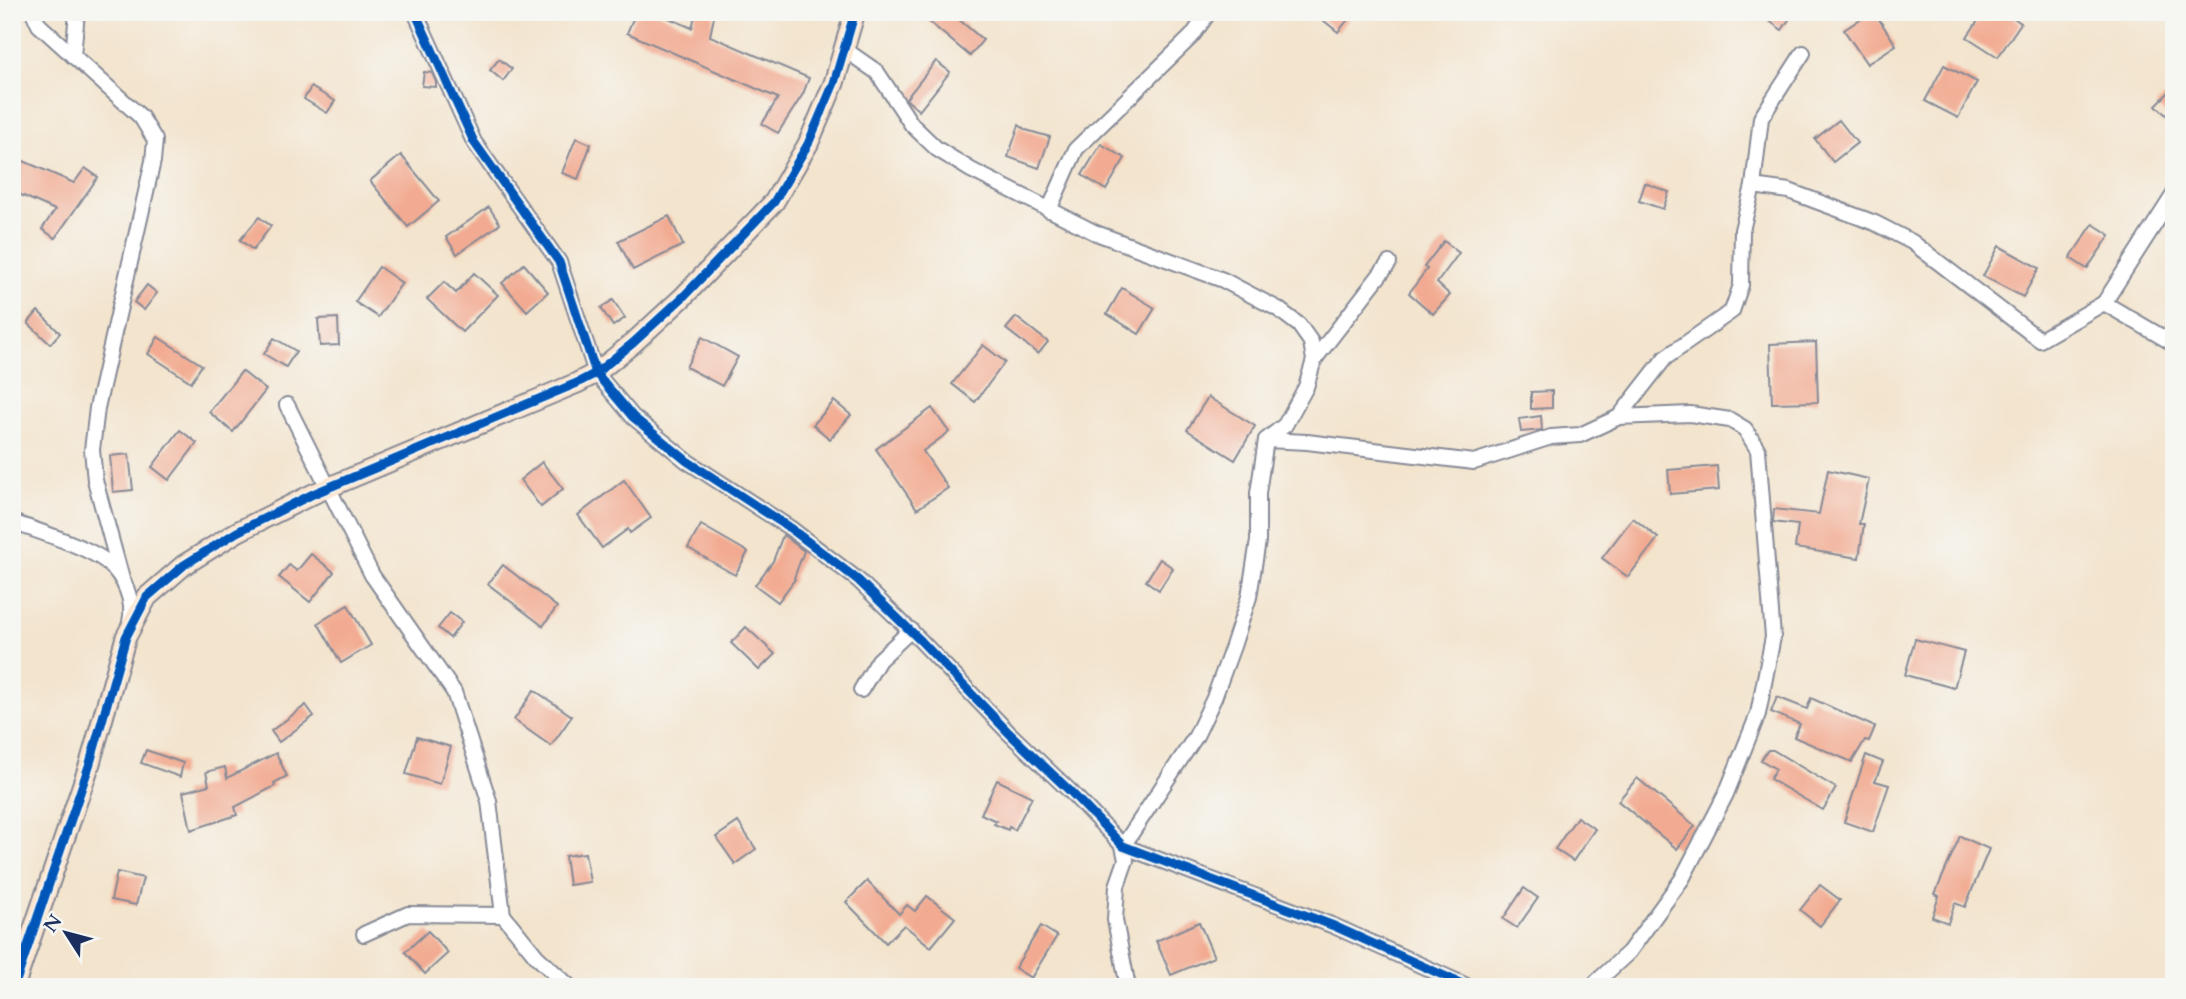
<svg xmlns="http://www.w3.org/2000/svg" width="2186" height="999" font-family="Cardo,serif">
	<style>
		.building { fill: #f2ab92 }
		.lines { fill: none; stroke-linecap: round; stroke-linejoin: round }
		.street-casing { stroke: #878a96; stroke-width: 18 }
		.secondary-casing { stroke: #878a96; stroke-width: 23 }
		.street { stroke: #fff; stroke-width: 14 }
		.secondary { stroke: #fce5cf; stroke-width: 19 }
		.cycleway-casing { stroke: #f6f6f2; stroke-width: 13 }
		.cycleway { stroke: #0057b8; stroke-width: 9 }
	</style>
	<rect width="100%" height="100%" fill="#f6f6f2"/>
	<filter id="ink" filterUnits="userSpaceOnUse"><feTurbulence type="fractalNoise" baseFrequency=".0143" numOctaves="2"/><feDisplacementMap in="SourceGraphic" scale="14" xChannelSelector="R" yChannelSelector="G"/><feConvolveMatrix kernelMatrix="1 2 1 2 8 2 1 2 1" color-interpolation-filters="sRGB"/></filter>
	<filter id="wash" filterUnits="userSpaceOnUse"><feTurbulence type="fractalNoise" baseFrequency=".00686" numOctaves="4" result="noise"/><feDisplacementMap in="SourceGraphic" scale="28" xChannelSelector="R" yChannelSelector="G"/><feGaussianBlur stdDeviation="1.57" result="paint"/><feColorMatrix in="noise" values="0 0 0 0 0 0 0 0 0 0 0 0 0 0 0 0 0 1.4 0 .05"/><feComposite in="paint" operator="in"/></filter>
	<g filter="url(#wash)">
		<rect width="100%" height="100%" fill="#f3e4cd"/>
		<g id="blocks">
			<g class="building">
				<path d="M 636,12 L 655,12 L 692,28 L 696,12 L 715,12 L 710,36 L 809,78 L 803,94 L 778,133 L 762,124 L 778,98 L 627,33 Z"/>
				<path d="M 933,12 L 950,12 L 983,40 L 970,56 L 927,20 Z"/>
				<path d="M 1313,12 L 1354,12 L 1338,32 Z"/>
				<path d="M 1757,12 L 1794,12 L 1782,30 Z"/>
				<path d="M 1871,12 L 1874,12 L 1896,45 L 1867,64 L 1844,30 Z"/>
				<path d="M 1984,12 L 2005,12 L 2021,23 L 1998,57 L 1967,37 Z"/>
				<path d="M 499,59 L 512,69 L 503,81 L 490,70 Z"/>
				<path d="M 936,61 L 950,72 L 919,111 L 906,99 Z"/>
				<path d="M 1944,65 L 1977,82 L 1958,118 L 1925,101 Z"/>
				<path d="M 424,72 L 432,73 L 436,82 L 436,87 L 422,86 Z"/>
				<path d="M 311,87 L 335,101 L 327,113 L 304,99 Z"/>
				<path d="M 2174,87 L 2174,123 L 2156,105 Z"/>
				<path d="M 1839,120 L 1857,143 L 1833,162 L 1815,139 Z"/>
				<path d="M 1019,125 L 1026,130 L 1050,137 L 1039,168 L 1008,157 Z"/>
				<path d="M 576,138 L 591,144 L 578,179 L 562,173 Z"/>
				<path d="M 1101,144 L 1125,158 L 1106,190 L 1082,175 Z"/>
				<path d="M 401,155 L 439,201 L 408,227 L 370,181 Z"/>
				<path d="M 12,156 L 74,183 L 85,168 L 98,177 L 55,238 L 42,229 L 55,210 L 12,191 Z"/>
				<path d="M 1645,183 L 1669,192 L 1663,209 L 1639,201 Z"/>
				<path d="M 489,207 L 500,224 L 457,254 L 446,237 Z"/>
				<path d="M 669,216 L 683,245 L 633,270 L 618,241 Z"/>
				<path d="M 259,217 L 271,226 L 253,250 L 240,240 Z"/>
				<path d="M 2093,224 L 2110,235 L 2087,269 L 2070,258 Z"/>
				<path d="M 1444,241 L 1459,253 L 1437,283 L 1450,295 L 1433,314 L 1409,293 L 1427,269 L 1424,267 Z"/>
				<path d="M 1999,246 L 2039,268 L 2023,297 L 1983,276 Z"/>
				<path d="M 524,264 L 548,292 L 527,311 L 502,283 Z"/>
				<path d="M 379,267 L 402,283 L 378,317 L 355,302 Z"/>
				<path d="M 474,273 L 498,295 L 462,332 L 427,299 L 444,282 L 456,293 Z"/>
				<path d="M 147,285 L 157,293 L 144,310 L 134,302 Z"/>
				<path d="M 1122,288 L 1155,308 L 1139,334 L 1107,314 Z"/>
				<path d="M 613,300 L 625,318 L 613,326 L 601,308 Z"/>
				<path d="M 38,311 L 60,333 L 50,344 L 28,323 Z"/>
				<path d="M 1016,317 L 1048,342 L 1038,354 L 1006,329 Z"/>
				<path d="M 338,318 L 339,345 L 320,346 L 318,319 Z"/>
				<path d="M 158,337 L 202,365 L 191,382 L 148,354 Z"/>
				<path d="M 702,337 L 738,357 L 722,386 L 686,367 Z"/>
				<path d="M 274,338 L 296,351 L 286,367 L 264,354 Z"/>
				<path d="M 1816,342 L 1818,402 L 1772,403 L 1770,344 Z"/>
				<path d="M 983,345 L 1005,362 L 975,402 L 952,384 Z"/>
				<path d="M 242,371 L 266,390 L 233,432 L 209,412 Z"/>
				<path d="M 1552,391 L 1552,408 L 1531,409 L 1531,392 Z"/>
				<path d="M 1208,397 L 1255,426 L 1235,460 L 1187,430 Z"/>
				<path d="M 834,401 L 851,415 L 830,439 L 813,425 Z"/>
				<path d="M 932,408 L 949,432 L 923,451 L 948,488 L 917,509 L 876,449 Z"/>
				<path d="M 1541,416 L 1542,430 L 1521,432 L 1519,419 Z"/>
				<path d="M 180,430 L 197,443 L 169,480 L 152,467 Z"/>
				<path d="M 129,454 L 133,490 L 113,492 L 110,456 Z"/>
				<path d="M 542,462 L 563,489 L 541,507 L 520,480 Z"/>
				<path d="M 1717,466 L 1719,490 L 1670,494 L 1668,470 Z"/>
				<path d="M 1828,470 L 1869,479 L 1859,524 L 1864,524 L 1859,558 L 1795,548 L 1798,525 L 1773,522 L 1774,509 L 1819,514 Z"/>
				<path d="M 624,480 L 651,518 L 630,533 L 628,529 L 602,548 L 578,515 Z"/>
				<path d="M 1633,518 L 1658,538 L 1628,577 L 1602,558 Z"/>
				<path d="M 701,525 L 748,552 L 735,575 L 688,548 Z"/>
				<path d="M 783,535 L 804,551 L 794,578 L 795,579 L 778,602 L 755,585 L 773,561 Z"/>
				<path d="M 311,554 L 334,572 L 310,602 L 279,577 L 289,565 L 297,571 Z"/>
				<path d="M 1160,559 L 1173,568 L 1159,590 L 1146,581 Z"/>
				<path d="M 503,565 L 557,607 L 543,626 L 488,584 Z"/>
				<path d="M 348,605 L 371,645 L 341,663 L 318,623 Z"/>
				<path d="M 450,613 L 462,622 L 450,638 L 438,628 Z"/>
				<path d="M 746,627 L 775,654 L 759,670 L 731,643 Z"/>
				<path d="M 1915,639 L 1964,652 L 1954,688 L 1905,675 Z"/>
				<path d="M 534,690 L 572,716 L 551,746 L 514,720 Z"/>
				<path d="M 1777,697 L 1807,709 L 1811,698 L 1875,727 L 1869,741 L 1865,740 L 1852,762 L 1794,737 L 1800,724 L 1771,712 Z"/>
				<path d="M 306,705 L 314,716 L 279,742 L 271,731 Z"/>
				<path d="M 417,737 L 451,747 L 440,784 L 406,774 Z"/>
				<path d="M 146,750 L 183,763 L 180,777 L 141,763 Z"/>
				<path d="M 1768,750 L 1773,750 L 1836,788 L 1823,810 L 1770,779 L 1776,769 L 1761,760 Z"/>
				<path d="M 276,753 L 287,776 L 274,783 L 275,786 L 235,807 L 237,815 L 191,830 L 183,792 L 209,785 L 206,772 L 225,767 L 227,778 Z"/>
				<path d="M 1866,755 L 1883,762 L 1875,781 L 1889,785 L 1873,832 L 1844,822 Z"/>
				<path d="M 1637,778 L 1695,826 L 1677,849 L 1618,801 Z"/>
				<path d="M 997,780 L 1032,797 L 1015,830 L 1009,827 L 1008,830 L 994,824 L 996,821 L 981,814 Z"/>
				<path d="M 1577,817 L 1595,829 L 1573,861 L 1555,849 Z"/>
				<path d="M 738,822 L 756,849 L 735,864 L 716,837 Z"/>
				<path d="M 1960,836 L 1989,849 L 1965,907 L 1955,903 L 1948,923 L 1932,917 L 1939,896 L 1935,894 Z"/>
				<path d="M 585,853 L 590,882 L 569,885 L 565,856 Z"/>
				<path d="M 117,872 L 143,878 L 136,905 L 111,900 Z"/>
				<path d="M 867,881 L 899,914 L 907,905 L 915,911 L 927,896 L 955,918 L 931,947 L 904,925 L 886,943 L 846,902 Z"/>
				<path d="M 1820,885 L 1840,900 L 1820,926 L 1800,910 Z"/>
				<path d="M 1524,888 L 1538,898 L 1517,928 L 1503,919 Z"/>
				<path d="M 1199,922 L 1214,957 L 1171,975 L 1156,941 Z"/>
				<path d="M 1041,926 L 1057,936 L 1031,978 L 1015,968 Z"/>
				<path d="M 428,931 L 448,953 L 425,974 L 405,952 Z"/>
			</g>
		</g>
	</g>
	<g filter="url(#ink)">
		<use href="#blocks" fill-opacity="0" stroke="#878a96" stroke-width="2"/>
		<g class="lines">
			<g class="street-casing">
				<g id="street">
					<path d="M 33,12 L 39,25 L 141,117 L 155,140 L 153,161 L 97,408 L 92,450 L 95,480 L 122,579"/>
					<path d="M 415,12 L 474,142 L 559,262 L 596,373 L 633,417 L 687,461 L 790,528 L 858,580 L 921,641 L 1009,733 L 1071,792 L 1123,846 L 1334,926 L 1469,987"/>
					<path d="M 844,49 L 877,72 L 912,125 L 937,149 L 971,170 L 1096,233 L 1223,280 L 1278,309 L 1299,325 L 1311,342 L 1314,360 L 1306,387 L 1285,425 L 1266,440 L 1258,493 L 1258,541 L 1249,597 L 1233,646 L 1214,698 L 1196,736 L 1123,846 L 1126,860 L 1117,886 L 1115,920 L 1128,987"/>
					<path d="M 73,56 L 77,12"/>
					<path d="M 1753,186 L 1789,191 L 1875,223 L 1912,242 L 2040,340 L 2104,303 L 2174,194"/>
					<path d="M 1049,210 L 1076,149 L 1192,36 L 1209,12"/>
					<path d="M 2104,303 L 2174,344"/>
					<path d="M 1314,360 L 1389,263"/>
					<path d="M 287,405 L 372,575 L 454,692 L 489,801 L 503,915 L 537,957 L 570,987"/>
					<path d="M 1619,417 L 1665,358 L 1732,311 L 1741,285 L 1742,230 L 1753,186 L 1761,118 L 1803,53"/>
					<path d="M 1266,440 L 1307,442 L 1474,462 L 1551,437 L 1580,435 L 1619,417 L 1690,414 L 1730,420 L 1745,429 L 1758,450 L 1773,637 L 1758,714 L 1726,794 L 1682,879 L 1629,952 L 1591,987"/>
					<path d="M 12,522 C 37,531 89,547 108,563 C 124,576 135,602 130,622"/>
					<path d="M 861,690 L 879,660 L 911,630"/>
					<path d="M 364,934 L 408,914 L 503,915"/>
				</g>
			</g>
			<g class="secondary-casing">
				<path id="secondary" d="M 14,987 L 90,763 L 126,637 L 147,597 L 184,565 L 237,532 L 313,494 L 577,383 L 596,373 L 633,343 L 683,297 L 774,202 L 808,144 L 834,83 L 855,12"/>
			</g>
			<use href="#street" class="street"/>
			<use href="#secondary" class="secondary"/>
			<g class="cycleway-casing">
				<g id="cycleway">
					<path d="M 415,12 L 474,142 L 559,262 L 596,373 L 633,417 L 687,461 L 790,528 L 858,580 L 921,641 L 1009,733 L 1071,792 L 1123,846 L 1334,926 L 1469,987"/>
					<path d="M 14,987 L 90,763 L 126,637 L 147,597 L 184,565 L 237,532 L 313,494 L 577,383 L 596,373 L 633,343 L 683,297 L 774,202 L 808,144 L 834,83 L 855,12"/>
				</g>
			</g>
			<use href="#cycleway" class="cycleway"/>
		</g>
	</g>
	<rect width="2186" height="999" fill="none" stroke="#f6f6f2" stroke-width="42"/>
	<g transform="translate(66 933) rotate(306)" stroke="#f6f6f2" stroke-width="5" paint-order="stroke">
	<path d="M0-5L12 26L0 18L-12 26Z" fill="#1b2f5e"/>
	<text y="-10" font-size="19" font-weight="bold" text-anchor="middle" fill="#1b2f5e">N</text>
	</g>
</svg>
